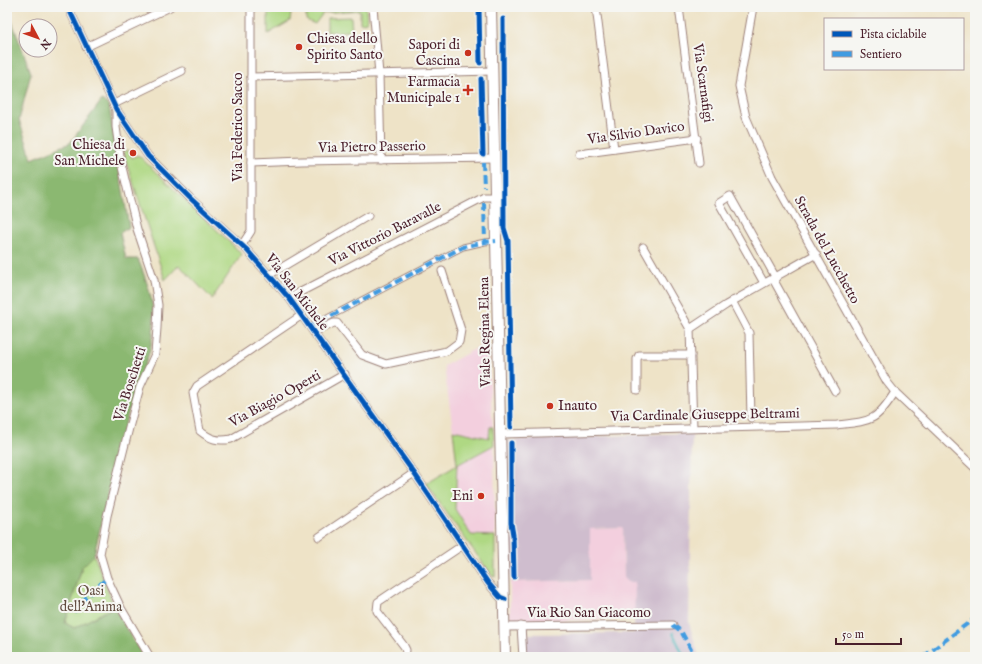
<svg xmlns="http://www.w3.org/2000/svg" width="982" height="664" font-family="'IM FELL English',serif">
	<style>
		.built { fill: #f3cfde }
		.industrial { fill: #cfbdce }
		.green { fill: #afd883; stroke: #7c7c57 }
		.forest { fill: #8bb871; stroke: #6a6c4e }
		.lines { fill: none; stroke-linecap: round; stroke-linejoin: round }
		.stream { stroke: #41b2b8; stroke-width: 2.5 }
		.pedestrian-casing { stroke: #9c8179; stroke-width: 7 }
		.minor-casing { stroke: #9c8179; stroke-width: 9 }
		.secondary-casing { stroke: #9c8179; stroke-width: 12 }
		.pedestrian { stroke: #fff; stroke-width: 5 }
		.minor { stroke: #fff; stroke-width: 7 }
		.secondary { stroke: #fff; stroke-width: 10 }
		.quiet { stroke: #409be1; stroke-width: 4; stroke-dasharray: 8 4; stroke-linecap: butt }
		.cycleway-casing { stroke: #f6f6f2; stroke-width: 8 }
		.cycleway { stroke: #0057b8; stroke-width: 5 }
		.poi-dot { fill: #c8321e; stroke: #f6f6f2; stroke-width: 1.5 }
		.labels { text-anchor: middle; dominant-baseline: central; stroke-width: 4; stroke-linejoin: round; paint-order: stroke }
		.poi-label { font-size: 14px; fill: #4a1f2b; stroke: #f6f6f2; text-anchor: end }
		.street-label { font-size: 14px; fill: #4a1f2b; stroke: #f6f6f2 }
		.park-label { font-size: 14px; fill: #634d41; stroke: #f6f6f2 }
	</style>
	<rect width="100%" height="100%" fill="#f6f6f2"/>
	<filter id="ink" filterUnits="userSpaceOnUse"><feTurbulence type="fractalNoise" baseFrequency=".025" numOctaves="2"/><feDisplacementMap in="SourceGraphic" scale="8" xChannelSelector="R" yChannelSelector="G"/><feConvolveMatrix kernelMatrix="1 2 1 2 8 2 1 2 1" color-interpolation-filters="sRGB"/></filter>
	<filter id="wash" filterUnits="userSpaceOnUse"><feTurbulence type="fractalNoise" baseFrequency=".012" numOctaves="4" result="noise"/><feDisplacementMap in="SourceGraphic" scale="16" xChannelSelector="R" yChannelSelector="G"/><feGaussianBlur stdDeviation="0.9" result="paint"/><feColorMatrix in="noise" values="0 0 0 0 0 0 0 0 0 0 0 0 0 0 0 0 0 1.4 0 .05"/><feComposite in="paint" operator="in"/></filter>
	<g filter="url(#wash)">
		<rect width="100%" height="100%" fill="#eee3c7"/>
		<g class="built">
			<path d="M 487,342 L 493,427 L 490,427 L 490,438 L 453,430 L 444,366 Z"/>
			<path d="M 494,445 L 495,536 L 471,535 L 455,509 L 457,465 Z"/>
			<path d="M 623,528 L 624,577 L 635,581 L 635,619 L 510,621 L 510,582 L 590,580 L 590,529 Z"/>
		</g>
		<path class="industrial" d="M 692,433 L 689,623 L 699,657 L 524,657 L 523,634 L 634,633 L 635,582 L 627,582 L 624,577 L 623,528 L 590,529 L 590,580 L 510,582 L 508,440 Z"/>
		<g class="green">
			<path d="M 268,7 L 366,7 L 367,22 L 360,23 L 360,10 L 323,13 L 315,24 L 306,20 L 306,12 L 291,12 L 290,21 L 268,34 Z"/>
			<path d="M 351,17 L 352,31 L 327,32 L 327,18 Z"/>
			<path d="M 128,150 L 132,158 L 138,155 L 242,254 L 212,299 L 179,265 L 165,280 L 123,152 Z"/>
			<path d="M 490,427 L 493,427 L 494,445 L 457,465 L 455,509 L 471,535 L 495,536 L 495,577 L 492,576 L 426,484 L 457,465 L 453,430 L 489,438 Z"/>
			<path d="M 94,555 L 114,607 L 74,628 L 65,623 L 82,567 Z"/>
		</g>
		<path class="forest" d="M 7,8 L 31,73 L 19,120 L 32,159 L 70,143 L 102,100 L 109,106 L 129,227 L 120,233 L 126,259 L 138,259 C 146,279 154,301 154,323 C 153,355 137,381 129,410 C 115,458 105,507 94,555 L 82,567 L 65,623 L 74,628 L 114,607 L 143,657 L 7,657 Z"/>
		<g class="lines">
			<path class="stream" d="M 673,633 L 684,657"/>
		</g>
	</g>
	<g filter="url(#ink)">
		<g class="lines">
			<g class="pedestrian-casing">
				<path id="pedestrian" d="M 310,327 L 463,247 L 485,242 L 496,241"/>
			</g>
			<g class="minor-casing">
				<g id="minor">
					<path d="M 68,7 L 116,109 L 148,156 L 190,198 L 246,249 L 289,298 L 414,473 L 488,583 L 500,597 L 505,599"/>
					<path d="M 373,7 L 379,74 L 381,160"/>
					<path d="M 596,7 L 614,149"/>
					<path d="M 679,7 L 699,163"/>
					<path d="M 753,7 L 739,86 L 746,117 L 772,177 L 887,382 L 895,392 L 975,468"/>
					<path d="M 491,8 L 500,7"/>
					<path d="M 86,47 L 170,7"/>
					<path d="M 251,77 L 493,71"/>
					<path d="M 114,104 L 182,71"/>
					<path d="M 116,109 L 116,127 L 121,163 L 137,229 L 154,280 L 158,305 L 157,328 L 155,354 L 140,387 L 130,424 L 107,516 L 100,554 L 107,578 L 121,608 L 150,657"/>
					<path d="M 579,154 L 697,138"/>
					<path d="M 251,163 L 302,161 L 494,158"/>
					<path d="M 242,245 L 251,231 L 251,7"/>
					<path d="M 643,247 L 690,329 L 726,305 L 816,254"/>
					<path d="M 269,275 L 368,216"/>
					<path d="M 773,279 L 835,391"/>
					<path d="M 764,283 L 719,203 L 730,196 L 776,278"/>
					<path d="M 289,298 L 484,197 L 495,197"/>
					<path d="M 732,301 L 749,333 L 751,418"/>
					<path d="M 302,315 L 197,386 L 193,393 L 200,431 C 210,439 218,442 231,439 L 345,374"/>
					<path d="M 690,329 L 693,428"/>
					<path d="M 314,332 L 334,323 L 337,323 L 362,355 L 386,364 L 447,351 L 459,342 L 461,330 L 442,271"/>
					<path d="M 637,390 L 637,359 L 639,355 L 691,355"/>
					<path d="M 501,434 L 837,425 C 871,421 876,422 895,392"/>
					<path d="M 319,537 L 414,473"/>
					<path d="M 521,626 L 523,657"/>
					<path d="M 505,627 L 673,625"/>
					<path d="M 405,657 L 406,650 L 404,646 L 377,611 L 378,602 L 463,545"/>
				</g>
			</g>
			<g class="secondary-casing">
				<path id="secondary" d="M 491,7 L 505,657"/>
			</g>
			<use href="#pedestrian" class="pedestrian"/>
			<use href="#minor" class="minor"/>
			<use href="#secondary" class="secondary"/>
			<g class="quiet">
				<path d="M 483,162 L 484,187"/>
				<path d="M 484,203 L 485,242"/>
				<path d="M 310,327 L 463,247 L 485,242 L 496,241"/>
				<path d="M 74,612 L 78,605 L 107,578"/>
				<path d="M 673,625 L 681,631 L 695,657"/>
				<path d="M 923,657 L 975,618"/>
			</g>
			<g class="cycleway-casing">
				<g id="cycleway">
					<path d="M 68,7 L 116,109 L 148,156 L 190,198 L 246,249 L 289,298 L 414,473 L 488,583 L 500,597 L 505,599"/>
					<path d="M 479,7 L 480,63"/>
					<path d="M 503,19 L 504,228 L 508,241 L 511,427"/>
					<path d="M 481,79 L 483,154"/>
					<path d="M 511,443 L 511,523 L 513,535 L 514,577"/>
				</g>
			</g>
			<use href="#cycleway" class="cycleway"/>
		</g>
	</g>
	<g class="poi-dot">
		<circle cx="299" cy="47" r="4"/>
		<circle cx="468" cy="53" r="4"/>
		<path d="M466 84h4v4h4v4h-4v4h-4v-4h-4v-4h4z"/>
		<circle cx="133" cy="153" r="4"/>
		<circle cx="550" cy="406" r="4"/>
		<circle cx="481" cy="496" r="4"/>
	</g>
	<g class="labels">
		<g class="poi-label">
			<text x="307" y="39" text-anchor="start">Chiesa dello<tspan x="307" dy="16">Spirito Santo</tspan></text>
			<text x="460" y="45">Sapori di<tspan x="460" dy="16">Cascina</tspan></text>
			<text x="460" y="82">Farmacia<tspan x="460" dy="16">Municipale 1</tspan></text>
			<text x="125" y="145">Chiesa di<tspan x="125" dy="16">San Michele</tspan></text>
			<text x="558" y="406" text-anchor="start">Inauto</text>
			<text x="473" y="496">Eni</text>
		</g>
		<g class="street-label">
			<text transform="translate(703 83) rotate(82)">Via Scarnafigi</text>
			<text transform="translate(238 127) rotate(-90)">Via Federico Sacco</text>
			<text transform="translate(636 133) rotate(-8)">Via Silvio Davico</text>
			<text transform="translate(372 147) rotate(-1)">Via Pietro Passerio</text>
			<text transform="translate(385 234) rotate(-27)">Via Vittorio Baravalle</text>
			<text transform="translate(827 250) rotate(61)">Strada del Lucchetto</text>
			<text transform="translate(297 292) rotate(52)">Via San Michele</text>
			<text transform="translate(485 332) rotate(-91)">Viale Regina Elena</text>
			<text transform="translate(130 384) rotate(-72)">Via Boschetti</text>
			<text transform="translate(275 399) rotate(-29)">Via Biagio Operti</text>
			<text transform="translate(705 415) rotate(-1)">Via Cardinale Giuseppe Beltrami</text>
			<text x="589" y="613">Via Rio San Giacomo</text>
		</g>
		<g class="park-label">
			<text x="91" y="591">Oasi<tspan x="91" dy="16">dell'Anima</tspan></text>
		</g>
	</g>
	<rect width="982" height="664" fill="none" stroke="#f6f6f2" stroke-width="24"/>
	<rect x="824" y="18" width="140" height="52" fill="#f6f6f2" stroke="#b1a0a2"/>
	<rect x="832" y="31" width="20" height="6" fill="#0057b8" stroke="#b1a0a2"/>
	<text x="860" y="38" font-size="12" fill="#4a1f2b">Pista ciclabile</text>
	<rect x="832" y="51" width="20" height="6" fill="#409be1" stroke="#b1a0a2"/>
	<text x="860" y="58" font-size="12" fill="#4a1f2b">Sentiero</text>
	<g transform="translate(38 38) rotate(131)"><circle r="19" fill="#f6f6f2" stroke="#b1a0a2"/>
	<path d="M0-3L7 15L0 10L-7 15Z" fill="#c8321e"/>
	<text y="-6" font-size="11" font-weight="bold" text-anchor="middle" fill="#4a1f2b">N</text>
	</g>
	<path d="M836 638v6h65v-6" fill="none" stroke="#4a1f2b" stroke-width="2"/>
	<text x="842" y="638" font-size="12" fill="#4a1f2b" stroke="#f6f6f2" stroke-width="3" paint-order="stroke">50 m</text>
</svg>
